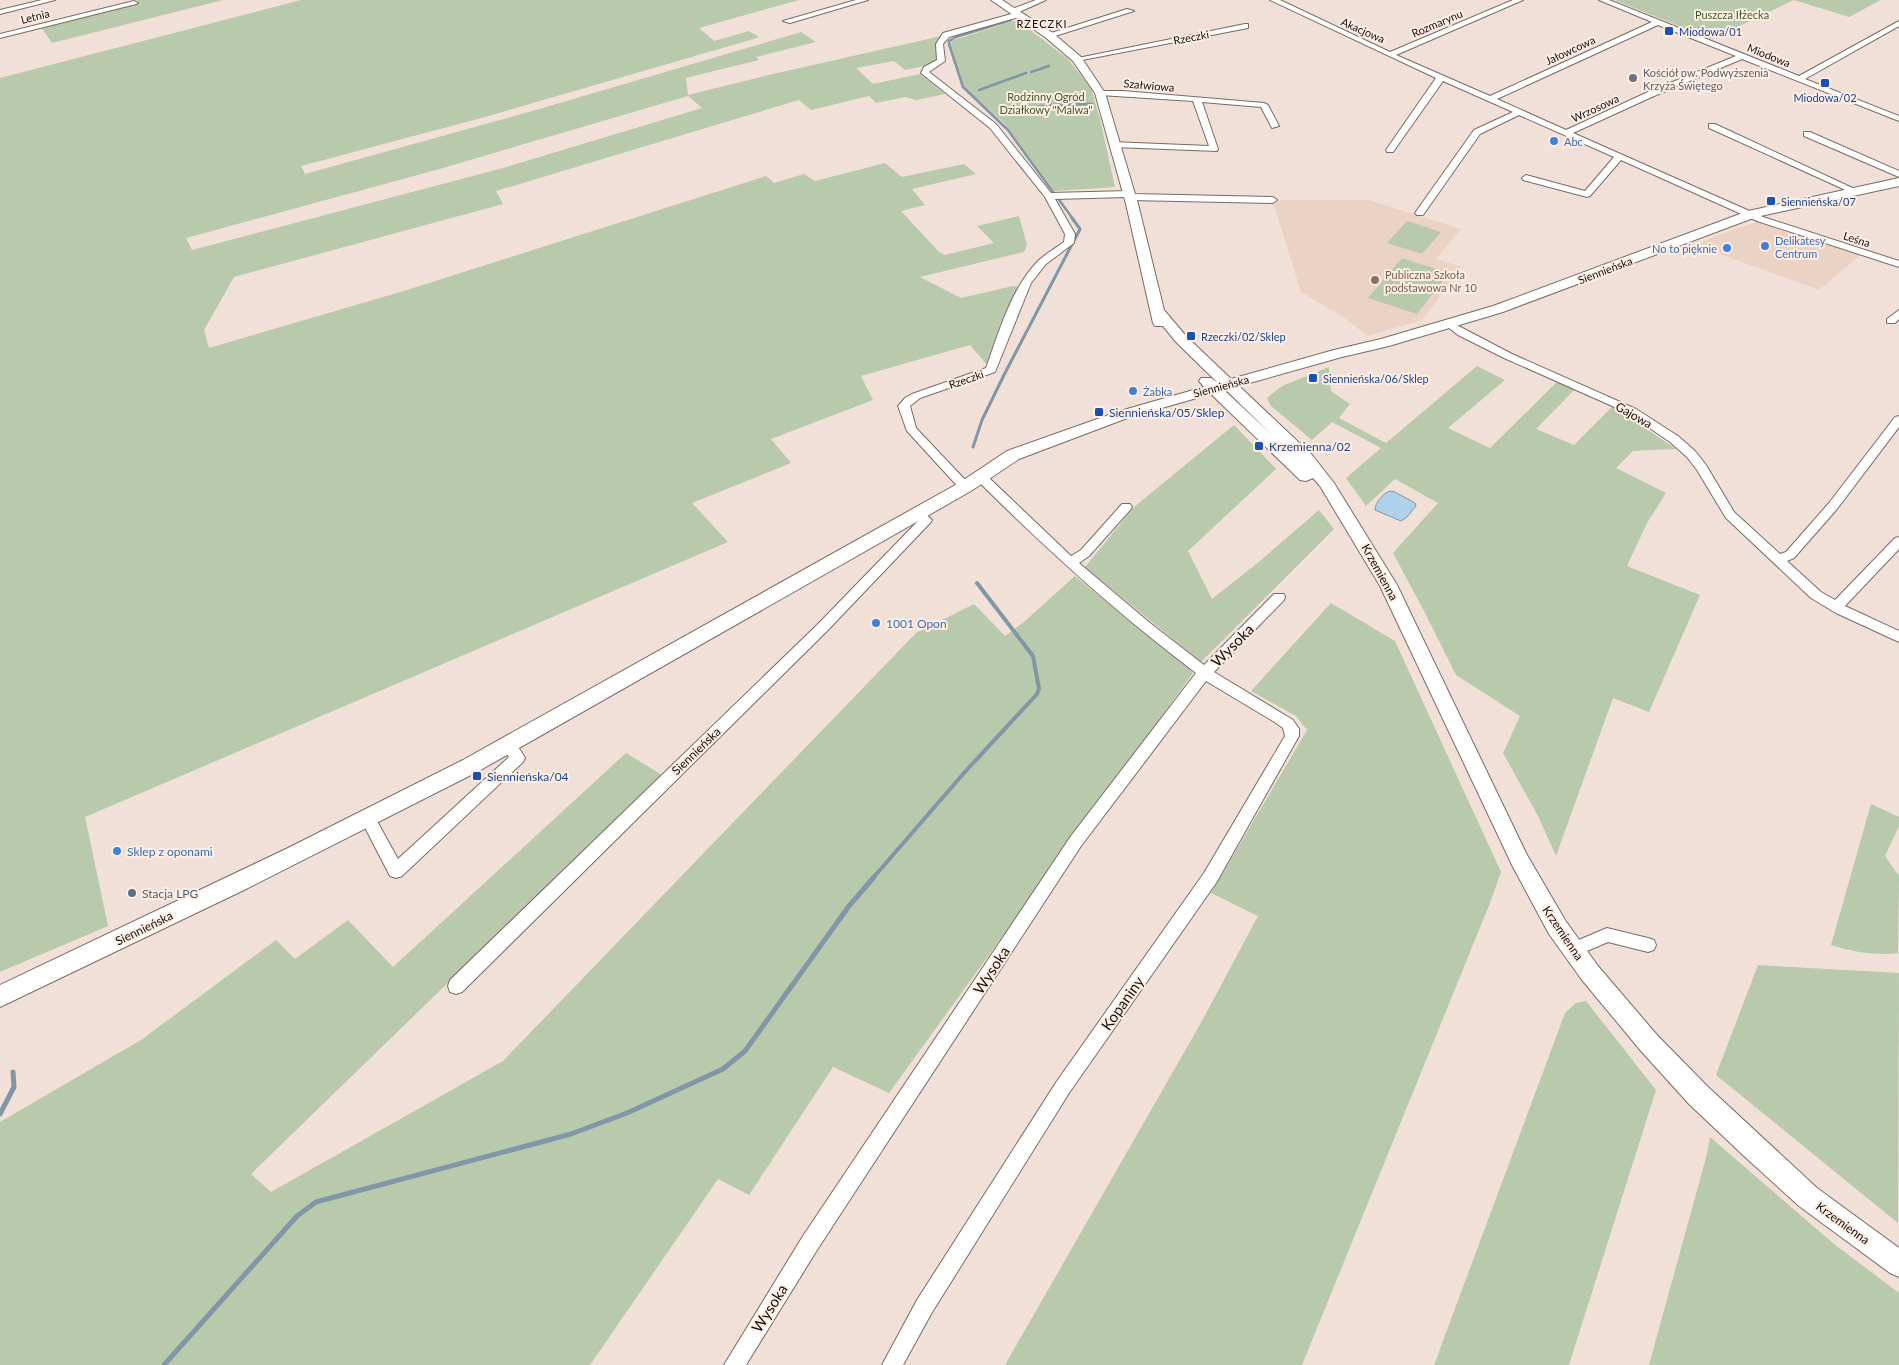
<svg xmlns="http://www.w3.org/2000/svg" width="1899" height="1365" font-family="Lato,sans-serif">
	<style>
		.built { fill: #ead2c5 }
		.green { fill: #b8c9ac; fill-rule: evenodd }
		.water { fill: #b0d1ea; stroke: #8197a7 }
		.lines { fill: none; stroke-linecap: round; stroke-linejoin: round }
		.stream-far3 { stroke: #8197a7; stroke-width: 2.5 }
		.stream-far2 { stroke: #8197a7; stroke-width: 3 }
		.stream-far1 { stroke: #8197a7; stroke-width: 4 }
		.stream { stroke: #8197a7; stroke-width: 5 }
		.street-casing { stroke: #796b63; stroke-width: 2 }
		.secondary-casing { stroke: #796b63; stroke-width: 2 }
		.street { fill: #fff; fill-rule: evenodd }
		.secondary { fill: #fff; fill-rule: evenodd }
		.transit-dot { fill: #1a4fb4; stroke: #feeee4; stroke-width: 2 }
		.worship-dot { fill: #6b7280; stroke: #feeee4; stroke-width: 2 }
		.shop-dot { fill: #3f7fe0; stroke: #feeee4; stroke-width: 2 }
		.education-dot { fill: #8d6e63; stroke: #feeee4; stroke-width: 2 }
		.service-dot { fill: #5c6f8a; stroke: #feeee4; stroke-width: 2 }
		.labels { text-anchor: middle; dominant-baseline: central; stroke-width: 4; stroke-linejoin: round; paint-order: stroke }
		.far-park-label { font-size: 11px; fill: #3f5928; stroke: #feeee4 }
		.far-street-label { font-size: 11px; fill: #140f0c; stroke: #feeee4 }
		.far-neighbourhood-label { font-size: 11px; letter-spacing: 1px; fill: #140f0c; stroke: #feeee4 }
		.far-transit-label { font-size: 11px; fill: #164399; stroke: #feeee4; text-anchor: start }
		.far-worship-label { font-size: 11px; fill: #5b616d; stroke: #feeee4; text-anchor: start }
		.far-shop-label { font-size: 11px; fill: #366cbe; stroke: #feeee4; text-anchor: start }
		.far-education-label { font-size: 11px; fill: #785e54; stroke: #feeee4; text-anchor: start }
		.transit-label { font-size: 12px; fill: #164399; stroke: #feeee4; text-anchor: start }
		.street-label { font-size: 12px; fill: #140f0c; stroke: #feeee4 }
		.shop-label { font-size: 12px; fill: #366cbe; stroke: #feeee4; text-anchor: start }
		.service-label { font-size: 12px; fill: #4e5e75; stroke: #feeee4; text-anchor: start }
		.near-street-label { font-size: 15px; fill: #140f0c; stroke: #feeee4 }
	</style>
	<rect width="100%" height="100%" fill="#f1e0d7"/>
	<g class="built">
		<path d="M 1282,200 L 1369,200 L 1461,229 L 1436,259 L 1462,267 L 1422,320 L 1368,336 L 1343,317 L 1301,292 L 1274,205 Z"/>
		<path d="M 1757,222 L 1792,234 L 1860,255 L 1819,290 L 1695,245 L 1729,231 Z"/>
	</g>
	<g class="green">
		<path d="M 137,0 L 223,0 L 52,43 L 41,27 L 140,3 Z"/>
		<path d="M 301,0 L 799,0 L 699,28 L 714,41 L 749,31 L 759,37 L 757,38 L 485,117 L 301,166 L 305,174 L 536,110 L 801,32 L 816,42 L 756,57 L 759,60 L 686,78 L 688,95 L 773,74 L 946,35 C 934,67 938,63 905,70 L 894,61 L 856,68 L 873,84 L 920,74 L 945,94 L 917,100 L 905,97 L 876,103 L 869,96 L 811,110 L 799,100 L 496,191 L 503,204 L 234,277 L 204,330 L 209,348 L 407,290 L 766,176 L 774,183 L 804,174 L 815,181 L 885,163 L 902,177 L 964,164 L 976,174 L 912,189 L 925,205 L 901,211 L 939,252 L 945,255 L 994,243 L 977,226 L 1019,216 L 1027,245 L 1024,252 L 920,277 L 961,298 L 1013,286 L 1018,287 L 989,367 L 970,345 L 861,376 L 873,400 L 771,439 L 791,463 L 692,503 L 728,542 L 85,817 L 108,926 L 0,972 L 0,78 ZM 688,96 L 702,108 L 503,168 L 192,250 L 186,238 L 436,170 Z"/>
		<path d="M 1614,0 L 1881,0 L 1849,17 L 1794,0 L 1712,39 Z"/>
		<path d="M 1017,20 L 1068,59 L 1091,88 L 1100,119 L 1115,187 L 1054,191 L 1005,124 L 968,91 L 961,81 L 950,45 L 951,41 Z"/>
		<path d="M 1407,221 L 1441,232 L 1422,254 L 1387,243 Z"/>
		<path d="M 1402,258 L 1449,273 L 1417,314 L 1368,298 Z"/>
		<path d="M 1477,366 L 1505,380 L 1448,428 L 1490,448 L 1559,380 L 1576,388 L 1536,429 L 1574,445 L 1613,406 L 1676,449 L 1633,451 L 1616,468 L 1666,493 L 1647,523 L 1627,566 L 1700,595 L 1649,712 L 1613,698 L 1556,856 L 1538,816 L 1503,753 L 1520,716 L 1456,675 L 1424,611 L 1393,553 L 1438,503 L 1395,479 L 1366,506 L 1346,478 L 1381,448 L 1332,422 L 1312,440 L 1271,406 L 1267,398 L 1282,386 L 1329,367 L 1331,391 L 1350,404 L 1339,418 L 1386,443 Z"/>
		<path d="M 1234,425 L 1276,469 L 1188,551 L 1212,599 L 1260,561 L 1319,510 L 1334,529 L 1201,662 L 1085,567 L 1134,507 Z"/>
		<path d="M 1075,576 L 1189,668 L 1193,673 L 889,1093 L 833,1067 L 749,1195 L 718,1179 L 590,1365 L 0,1365 L 0,1122 L 141,1040 L 276,940 L 295,959 L 348,920 L 393,967 L 626,753 L 662,775 L 251,1174 L 271,1192 L 503,1061 L 916,633 L 974,604 L 1005,636 L 1025,621 Z"/>
		<path d="M 1331,603 L 1395,641 L 1501,872 L 1490,903 L 1302,1365 L 1005,1365 L 1202,1021 L 1258,916 L 1211,893 L 1307,730 L 1296,716 L 1251,691 Z"/>
		<path d="M 1871,804 L 1899,817 L 1899,826 L 1885,856 L 1899,876 L 1898,953 C 1875,956 1853,952 1831,945 Z"/>
		<path d="M 1758,965 L 1899,973 L 1898,1223 L 1716,1075 Z"/>
		<path d="M 1586,1001 L 1656,1090 L 1569,1365 L 1434,1365 L 1565,1013 L 1576,1003 Z"/>
		<path d="M 1710,1137 L 1834,1244 L 1899,1293 L 1899,1365 L 1649,1365 L 1707,1154 Z"/>
	</g>
	<path class="water" d="M 1390,491 L 1395,492 L 1415,503 L 1416,506 L 1407,517 L 1401,521 L 1375,510 C 1375,503 1383,493 1390,491 Z"/>
	<g class="lines">
		<g class="stream-far3">
			<path d="M 1011,20 L 956,37 L 949,41 L 949,44 L 963,87 L 1008,130 L 1053,192"/>
			<path d="M 1031,72 L 1049,66"/>
			<path d="M 979,90 L 1026,73"/>
			<path d="M 1050,105 L 1092,104"/>
			<path d="M 1003,112 L 1043,106"/>
			<path d="M 1057,197 L 1073,219"/>
		</g>
		<path class="stream-far2" d="M 973,447 L 982,420 L 1004,375 L 1080,229 L 1072,218"/>
		<path class="stream-far1" d="M 873,878 L 964,773 L 1037,694 L 1039,689 L 1033,656 L 977,583"/>
		<g class="stream">
			<path d="M 0,1114 L 14,1087 L 13,1072"/>
			<path d="M 164,1365 L 297,1216 L 316,1202 L 571,1134 L 627,1113 L 723,1069 L 745,1051 L 849,906 L 874,877"/>
		</g>
		<g class="street-casing">
			<g id="street">
				<path d="M 42,0 L 55,0 L 0,14 L 0,10 Z"/>
				<path d="M 856,0 L 868,0 L 790,23 L 783,21 Z"/>
				<path d="M 1036,0 L 1046,0 L 1019,12 L 1023,14 L 1022,16 L 949,37 L 943,44 L 945,61 L 929,72 L 996,124 L 1051,193 L 1129,191 L 1133,194 L 1273,197 L 1277,200 L 1273,203 L 1130,200 L 1126,197 L 1055,199 L 1075,234 L 1074,243 L 1046,264 L 1031,283 L 995,372 L 920,398 L 910,406 L 916,428 L 969,484 L 971,487 L 969,490 L 961,490 L 907,431 L 898,406 L 905,398 L 912,394 L 986,368 C 999,332 1011,288 1039,260 C 1047,253 1056,248 1064,242 L 1065,234 L 1045,197 L 990,128 L 921,73 L 924,67 L 937,60 L 936,44 L 943,33 L 1015,13 L 1011,11 L 1012,9 Z"/>
				<path d="M 1270,0 L 1280,0 L 1390,52 L 1513,0 L 1523,0 L 1396,55 L 1490,96 L 1652,22 L 1599,0 L 1609,0 L 1799,76 L 1899,21 L 1899,26 L 1805,79 L 1899,116 L 1899,121 L 1742,59 L 1654,96 L 1573,133 L 1763,217 L 1899,261 L 1899,267 L 1757,221 L 1621,160 L 1590,196 L 1587,197 L 1523,180 L 1522,178 L 1526,175 L 1585,191 L 1614,157 L 1519,115 L 1480,134 L 1423,215 L 1417,215 L 1415,213 L 1474,130 L 1513,112 L 1443,81 L 1393,152 L 1387,152 L 1386,150 L 1436,78 ZM 1658,25 L 1736,56 L 1648,92 L 1566,130 L 1497,99 Z"/>
				<path d="M 134,1 L 138,3 L 136,4 L 0,38 L 0,34 Z"/>
				<path d="M 1127,9 L 1134,11 L 1052,37 L 1045,35 Z"/>
				<path d="M 1245,24 L 1248,24 L 1248,28 L 1077,61 L 1073,59 Z"/>
				<path d="M 1097,91 L 1123,91 L 1264,103 L 1268,105 L 1279,126 L 1272,128 L 1261,107 L 1202,102 L 1218,149 L 1217,151 L 1114,147 L 1110,144 L 1111,142 L 1209,146 L 1193,101 L 1100,95 L 1096,93 Z"/>
				<path d="M 1709,124 L 1715,124 L 1859,191 L 1858,193 L 1852,193 L 1709,128 Z"/>
				<path d="M 1804,132 L 1810,132 L 1899,171 L 1899,177 L 1804,136 Z"/>
				<path d="M 1899,310 L 1899,319 L 1895,323 L 1887,323 L 1887,319 Z"/>
				<path d="M 1449,321 L 1512,354 L 1636,409 L 1678,436 L 1695,451 L 1706,465 L 1734,512 L 1780,554 L 1786,552 L 1829,503 L 1895,417 L 1899,416 L 1899,427 L 1837,509 L 1794,558 L 1787,561 L 1821,592 L 1835,600 L 1895,538 L 1899,537 L 1899,549 L 1845,606 L 1899,631 L 1899,642 L 1836,613 L 1811,598 L 1726,518 L 1697,470 L 1687,457 L 1670,442 L 1628,413 L 1504,358 L 1458,335 L 1444,324 Z"/>
				<path d="M 981,473 L 985,474 L 1071,556 L 1081,550 L 1122,504 L 1130,504 L 1132,507 L 1130,510 L 1089,556 L 1079,563 L 1150,623 L 1204,665 L 1274,594 L 1284,594 L 1285,597 L 1284,600 L 1214,672 L 1293,720 L 1299,729 L 1299,736 L 1216,883 L 1069,1093 L 931,1314 L 903,1365 L 882,1365 L 917,1300 L 1057,1081 L 1204,873 L 1285,736 L 1283,728 L 1273,721 L 1206,681 L 1081,846 L 817,1250 L 746,1365 L 724,1365 L 803,1236 L 1071,836 L 1196,673 C 1118,614 1046,549 977,480 L 975,477 Z"/>
				<path d="M 918,509 L 922,510 L 932,520 L 930,523 L 827,631 L 462,992 L 456,994 L 450,992 L 448,986 L 450,980 L 817,625 L 919,520 L 912,513 Z"/>
				<path d="M 508,739 C 516,742 521,751 525,758 L 523,762 L 402,876 L 396,878 L 390,876 L 360,818 L 363,814 L 368,812 L 373,814 L 398,859 L 509,757 L 501,745 L 503,741 Z"/>
				<path d="M 1607,928 L 1648,938 L 1654,940 L 1656,945 L 1654,950 L 1648,952 L 1608,942 L 1573,957 L 1567,955 L 1565,950 L 1567,945 Z"/>
			</g>
		</g>
		<g class="secondary-casing">
			<path id="secondary" d="M 991,0 L 1002,0 L 1053,33 L 1081,57 L 1105,93 L 1138,204 L 1164,310 L 1186,336 L 1231,379 L 1334,350 L 1381,339 L 1493,306 L 1748,211 L 1899,178 L 1899,186 L 1756,217 L 1503,312 L 1389,346 L 1342,357 L 1239,386 L 1312,455 L 1334,483 L 1397,585 L 1527,855 L 1565,920 L 1598,966 L 1657,1035 L 1707,1086 L 1817,1188 L 1899,1248 L 1899,1277 L 1890,1273 L 1799,1206 L 1744,1156 L 1689,1104 L 1641,1051 L 1582,980 L 1549,934 L 1513,867 L 1380,586 L 1320,486 L 1313,478 L 1306,481 L 1300,480 L 1211,394 L 1130,417 L 1019,459 L 971,491 L 477,772 L 244,890 L 0,1007 L 0,985 L 288,848 L 463,760 L 959,483 L 1007,451 L 1120,411 L 1204,387 L 1199,381 L 1201,378 L 1211,378 L 1218,383 L 1176,342 L 1163,326 L 1155,326 L 1153,323 L 1126,204 L 1095,93 L 1073,61 L 1045,37 ZM 1224,390 L 1226,390 L 1272,435 Z"/>
		</g>
		<use href="#street" class="street"/>
		<use href="#secondary" class="secondary"/>
	</g>
	<g class="transit-dot">
		<rect x="1664" y="26" width="10" height="10" rx="2.5"/>
		<rect x="1820" y="78" width="10" height="10" rx="2.5"/>
		<rect x="1766" y="196" width="10" height="10" rx="2.5"/>
		<rect x="1186" y="331" width="10" height="10" rx="2.5"/>
		<rect x="1308" y="373" width="10" height="10" rx="2.5"/>
		<rect x="1094" y="407" width="10" height="10" rx="2.5"/>
		<rect x="1254" y="441" width="10" height="10" rx="2.5"/>
		<rect x="472" y="771" width="10" height="10" rx="2.5"/>
	</g>
	<circle class="worship-dot" cx="1633" cy="78" r="5"/>
	<g class="shop-dot">
		<circle cx="1554" cy="141" r="5"/>
		<circle cx="1765" cy="246" r="5"/>
		<circle cx="1727" cy="248" r="5"/>
		<circle cx="1133" cy="391" r="5"/>
		<circle cx="876" cy="623" r="5"/>
		<circle cx="117" cy="851" r="5"/>
	</g>
	<circle class="education-dot" cx="1375" cy="280" r="5"/>
	<circle class="service-dot" cx="132" cy="893" r="5"/>
	<g class="labels">
		<g class="far-park-label">
			<text x="1732" y="14">Puszcza Iłżecka</text>
			<text x="1046" y="96">Rodzinny Ogród<tspan x="1046" dy="13">Działkowy "Malwa"</tspan></text>
		</g>
		<g class="far-street-label">
			<text transform="translate(35 16) rotate(-14)">Letnia</text>
			<text transform="translate(1437 23) rotate(-23)">Rozmarynu</text>
			<text transform="translate(1363 30) rotate(24)">Akacjowa</text>
			<text transform="translate(1191 37) rotate(-11)">Rzeczki</text>
			<text transform="translate(1570 50) rotate(-25)">Jałowcowa</text>
			<text transform="translate(1769 55) rotate(22)">Miodowa</text>
			<text transform="translate(1149 85) rotate(5)">Szałwiowa</text>
			<text transform="translate(1595 108) rotate(-25)">Wrzosowa</text>
			<text transform="translate(1857 239) rotate(18)">Leśna</text>
			<text transform="translate(1605 270) rotate(-21)">Siennieńska</text>
			<text transform="translate(966 379) rotate(-19)">Rzeczki</text>
			<text transform="translate(1221 386) rotate(-15)">Siennieńska</text>
		</g>
		<g class="far-neighbourhood-label">
			<text x="1042" y="23">RZECZKI</text>
		</g>
		<g class="far-transit-label">
			<text x="1679" y="31">Miodowa/01</text>
			<text x="1825" y="97" text-anchor="middle">Miodowa/02</text>
			<text x="1781" y="201">Siennieńska/07</text>
			<text x="1201" y="336">Rzeczki/02/Sklep</text>
			<text x="1323" y="378">Siennieńska/06/Sklep</text>
		</g>
		<g class="far-worship-label">
			<text x="1643" y="72">Kościół pw. Podwyższenia<tspan x="1643" dy="13">Krzyża Świętego</tspan></text>
		</g>
		<g class="far-shop-label">
			<text x="1564" y="141">Abc</text>
			<text x="1775" y="240">Delikatesy<tspan x="1775" dy="13">Centrum</tspan></text>
			<text x="1717" y="248" text-anchor="end">No to pięknie</text>
			<text x="1143" y="391">Żabka</text>
		</g>
		<g class="far-education-label">
			<text x="1385" y="274">Publiczna Szkoła<tspan x="1385" dy="13">podstawowa Nr 10</tspan></text>
		</g>
		<g class="transit-label">
			<text x="1109" y="412">Siennieńska/05/Sklep</text>
			<text x="1269" y="446">Krzemienna/02</text>
			<text x="487" y="776">Siennieńska/04</text>
		</g>
		<g class="street-label">
			<text transform="translate(1634 415) rotate(30)">Gajowa</text>
			<text transform="translate(1380 572) rotate(61)">Krzemienna</text>
			<text transform="translate(696 751) rotate(-44)">Siennieńska</text>
			<text transform="translate(144 928) rotate(-26)">Siennieńska</text>
			<text transform="translate(1563 933) rotate(56)">Krzemienna</text>
			<text transform="translate(1843 1223) rotate(36)">Krzemienna</text>
		</g>
		<g class="shop-label">
			<text x="886" y="623">1001 Opon</text>
			<text x="127" y="851">Sklep z oponami</text>
		</g>
		<g class="service-label">
			<text x="142" y="893">Stacja LPG</text>
		</g>
		<g class="near-street-label">
			<text transform="translate(1232 645) rotate(-45)">Wysoka</text>
			<text transform="translate(991 970) rotate(-57)">Wysoka</text>
			<text transform="translate(1122 1003) rotate(-55)">Kopaniny</text>
			<text transform="translate(769 1308) rotate(-58)">Wysoka</text>
		</g>
	</g>
</svg>
